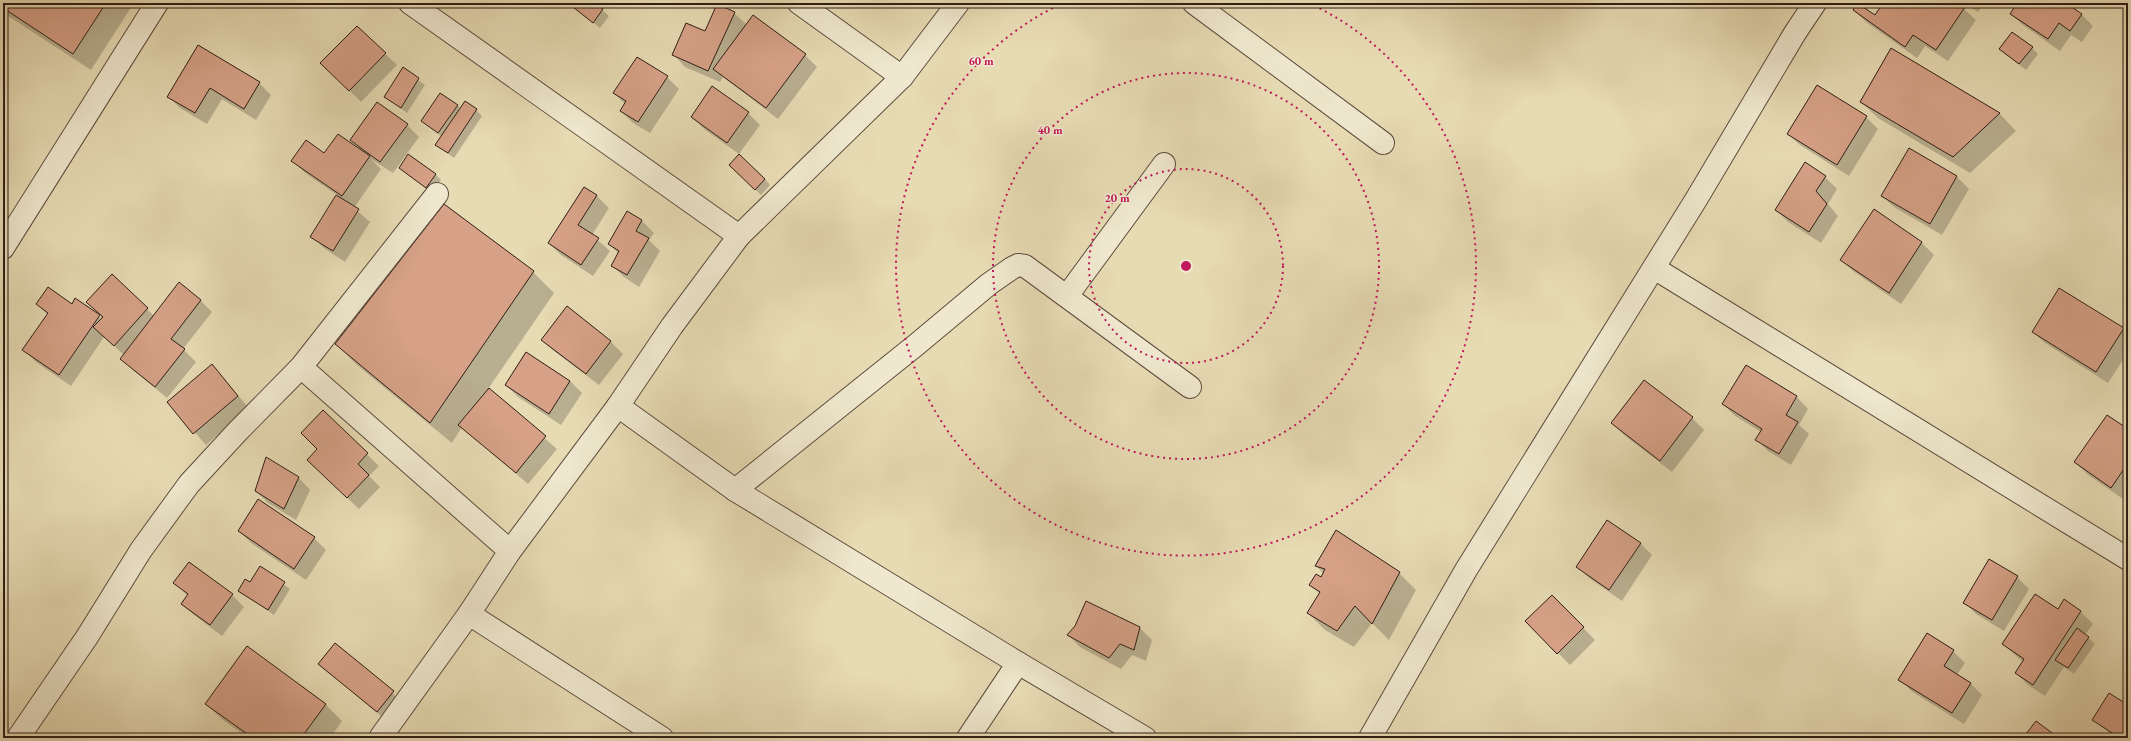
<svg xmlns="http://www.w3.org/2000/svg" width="2131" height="741" font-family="'EB Garamond',serif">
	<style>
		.shadow { fill: #0003 }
		.building { fill: #d6a187; stroke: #2f1d15 }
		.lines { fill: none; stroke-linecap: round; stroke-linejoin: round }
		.minor-casing { stroke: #5d4c3d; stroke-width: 24 }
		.minor { stroke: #efe8ce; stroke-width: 22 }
		.ring { fill: none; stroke: #c2185b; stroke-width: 2; stroke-dasharray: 2 4 }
		.centre { fill: #c2185b; stroke: #efe8ce; stroke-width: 2 }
		.ring-label { font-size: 12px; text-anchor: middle; font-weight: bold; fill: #c2185b; stroke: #efe8ce; stroke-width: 3; stroke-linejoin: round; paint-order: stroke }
	</style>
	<rect width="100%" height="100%" fill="#e7dbb4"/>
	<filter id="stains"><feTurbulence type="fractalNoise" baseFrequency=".005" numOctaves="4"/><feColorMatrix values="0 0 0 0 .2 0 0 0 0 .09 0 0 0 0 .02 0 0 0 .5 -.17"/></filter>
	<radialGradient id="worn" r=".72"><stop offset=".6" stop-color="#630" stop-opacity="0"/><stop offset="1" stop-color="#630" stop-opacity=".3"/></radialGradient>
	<g class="shadow">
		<path d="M 3,3 L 125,3 L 130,9 L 91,70 L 5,14 Z"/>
		<path d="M 567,3 L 594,3 L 609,16 L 600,28 Z"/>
		<path d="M 616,3 L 626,3 L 622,8 Z"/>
		<path d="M 1884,3 L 1957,3 L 1976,20 L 1948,61 L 1925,46 L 1917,58 L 1866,22 L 1854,10 L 1875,16 Z"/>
		<path d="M 1964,3 L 1985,3 L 1978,12 Z"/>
		<path d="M 2018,3 L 2064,3 L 2081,14 L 2093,26 L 2082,42 L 2071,35 L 2060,51 L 2023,25 L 2011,14 Z"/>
		<path d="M 734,13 L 747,25 L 805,55 L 817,67 L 778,119 L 723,77 L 720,82 L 685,67 L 674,55 Z"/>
		<path d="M 357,27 L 397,65 L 361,102 L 322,63 Z"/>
		<path d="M 198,46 L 259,83 L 271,95 L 256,120 L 222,99 L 207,124 L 180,108 L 168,96 Z"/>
		<path d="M 2032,48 L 2038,54 L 2026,70 L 2006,54 Z"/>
		<path d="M 1892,50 L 2000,114 L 2016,131 L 1970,173 L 1878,118 L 1861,102 Z"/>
		<path d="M 403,69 L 425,85 L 407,113 L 385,97 Z"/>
		<path d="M 667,77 L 679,89 L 650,133 L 633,123 L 621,111 L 625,104 L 614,93 Z"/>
		<path d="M 457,105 L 461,109 L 476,110 L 482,116 L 454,158 L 436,145 L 442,137 L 422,121 Z"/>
		<path d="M 748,113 L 760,125 L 739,154 L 704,129 L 692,117 Z"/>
		<path d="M 1866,117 L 1878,129 L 1849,176 L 1800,145 L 1788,134 Z"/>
		<path d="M 407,125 L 419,137 L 393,173 L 371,159 L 381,169 L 354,208 L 370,222 L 345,262 L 324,248 L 312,237 L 337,195 L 304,172 L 292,160 L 324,154 L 362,151 L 351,140 Z"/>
		<path d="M 1909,149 L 1957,177 L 1969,189 L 1942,235 L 1894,207 L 1882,196 Z"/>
		<path d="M 1805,164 L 1825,177 L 1837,189 L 1828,204 L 1838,216 L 1821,243 L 1788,222 L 1776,210 Z"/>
		<path d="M 400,168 L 435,174 L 441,180 L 432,193 Z"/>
		<path d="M 736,171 L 765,179 L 770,185 L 761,195 Z"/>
		<path d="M 585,188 L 597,196 L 609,208 L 592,235 L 610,251 L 593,276 L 561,255 L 549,243 Z"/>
		<path d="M 444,205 L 533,272 L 554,293 L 488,389 L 557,449 L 528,484 L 462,427 L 452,443 L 357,365 L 336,344 Z"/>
		<path d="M 1875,210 L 1922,243 L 1934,255 L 1901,304 L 1853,271 L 1841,260 Z"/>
		<path d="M 628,212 L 642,221 L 654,233 L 649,240 L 660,251 L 639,287 L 624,277 L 612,265 L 619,254 L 609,244 Z"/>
		<path d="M 112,275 L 154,316 L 200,300 L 212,312 L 183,349 L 196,362 L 167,398 L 133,370 L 121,358 L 124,355 L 104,337 L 71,386 L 36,362 L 24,350 L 48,315 L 37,304 L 72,305 L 101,318 Z"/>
		<path d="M 567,308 L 611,342 L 623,354 L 599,385 L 554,351 L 542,340 Z"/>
		<path d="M 2123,329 L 2128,334 L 2128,352 L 2108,383 L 2045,343 L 2033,332 Z"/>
		<path d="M 526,354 L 570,381 L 582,393 L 561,425 L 518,397 L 506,385 Z"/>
		<path d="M 212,366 L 249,408 L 206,445 L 168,402 Z"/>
		<path d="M 1746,366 L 1797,397 L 1808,409 L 1799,425 L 1809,434 L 1791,465 L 1768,451 L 1756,439 L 1761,432 L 1735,416 L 1723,404 Z"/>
		<path d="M 323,412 L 379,466 L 369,476 L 380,487 L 359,509 L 320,472 L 319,449 Z"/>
		<path d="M 1692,418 L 1704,430 L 1672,472 L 1624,435 L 1612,423 Z"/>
		<path d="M 2128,431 L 2128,492 L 2123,499 L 2087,474 L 2075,462 Z"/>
		<path d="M 267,459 L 299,478 L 310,490 L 296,520 L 268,503 L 256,491 Z"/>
		<path d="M 3,484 L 6,487 L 3,494 Z"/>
		<path d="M 239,531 L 314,538 L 326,550 L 306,580 L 251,543 Z"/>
		<path d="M 1640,543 L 1652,555 L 1622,601 L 1589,578 L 1577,566 Z"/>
		<path d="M 190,563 L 232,595 L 244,607 L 222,636 L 194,615 L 182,604 L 188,596 L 175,583 Z"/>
		<path d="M 1316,566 L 1399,573 L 1416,590 L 1389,640 L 1372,623 L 1354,647 L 1325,630 L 1308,613 L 1320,594 L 1310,584 L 1322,579 L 1324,574 Z"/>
		<path d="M 260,567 L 290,589 L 274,615 L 239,590 L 250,584 Z"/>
		<path d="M 2017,577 L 2029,589 L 2004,631 L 1976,614 L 1965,603 Z"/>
		<path d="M 1552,596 L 1595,640 L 1570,665 L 1526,621 Z"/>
		<path d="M 2064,601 L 2081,612 L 2093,624 L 2085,635 L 2095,644 L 2074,674 L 2064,667 L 2045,696 L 2028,685 L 2016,673 L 2023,662 L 2003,644 L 2058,610 Z"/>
		<path d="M 1087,602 L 1140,628 L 1152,640 L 1146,661 L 1132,655 L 1121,669 L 1080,647 L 1068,635 L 1075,626 Z"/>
		<path d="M 335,645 L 405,704 L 389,723 L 320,664 Z"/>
		<path d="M 1953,651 L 1965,663 L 1957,675 L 1971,684 L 1982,695 L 1964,724 L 1911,691 L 1900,679 Z"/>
		<path d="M 206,704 L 325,704 L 342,721 L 330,738 L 248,738 L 223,720 Z"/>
		<path d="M 2128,707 L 2128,738 L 2115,738 L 2093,719 Z"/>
		<path d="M 1534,735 L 1539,738 L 1533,738 Z"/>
	</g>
	<g class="building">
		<path d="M 3,3 L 106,3 L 73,54 L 3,8 Z"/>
		<path d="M 568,3 L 595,3 L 603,9 L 593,23 Z"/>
		<path d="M 1857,3 L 1875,15 L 1883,3 L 1959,3 L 1965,7 L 1936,50 L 1913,35 L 1905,47 L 1853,10 Z"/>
		<path d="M 2017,3 L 2066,3 L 2082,14 L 2070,31 L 2059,23 L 2048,39 L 2010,14 Z"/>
		<path d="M 717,4 L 735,12 L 708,71 L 672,55 L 686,23 L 705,31 Z"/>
		<path d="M 753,15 L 806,54 L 766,108 L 713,69 Z"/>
		<path d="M 357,26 L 386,53 L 349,91 L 320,63 Z"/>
		<path d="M 2012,32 L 2033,47 L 2019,64 L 1999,49 Z"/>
		<path d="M 198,45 L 260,82 L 244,109 L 210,88 L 195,113 L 167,97 Z"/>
		<path d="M 1891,48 L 2000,113 L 1953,157 L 1860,102 Z"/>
		<path d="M 637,57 L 668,76 L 638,122 L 620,111 L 626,101 L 613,93 Z"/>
		<path d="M 403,67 L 419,78 L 401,108 L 384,97 Z"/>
		<path d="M 1817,85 L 1867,116 L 1837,165 L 1787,134 Z"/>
		<path d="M 712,86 L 749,112 L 727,143 L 691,117 Z"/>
		<path d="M 440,93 L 458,105 L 438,133 L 421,121 Z"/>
		<path d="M 465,101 L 477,109 L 448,153 L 435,145 Z"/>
		<path d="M 377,102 L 408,124 L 380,162 L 350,140 Z"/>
		<path d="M 338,134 L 370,156 L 342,196 L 291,161 L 306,140 L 324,153 Z"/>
		<path d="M 1909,148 L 1957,176 L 1930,224 L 1881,196 Z"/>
		<path d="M 408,154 L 436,174 L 426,188 L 399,168 Z"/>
		<path d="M 739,154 L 765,179 L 755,190 L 729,165 Z"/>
		<path d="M 1805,162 L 1826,176 L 1816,191 L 1827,204 L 1809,232 L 1775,210 Z"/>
		<path d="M 584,187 L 597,195 L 578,225 L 599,238 L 581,265 L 548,243 Z"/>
		<path d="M 336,195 L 359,209 L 333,251 L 310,237 Z"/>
		<path d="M 444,204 L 534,271 L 430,423 L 335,344 Z"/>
		<path d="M 1874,209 L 1922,242 L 1889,293 L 1840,260 Z"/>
		<path d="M 627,211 L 642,220 L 636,231 L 649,238 L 627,275 L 611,266 L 619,251 L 608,244 Z"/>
		<path d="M 112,274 L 148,308 L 114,346 L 93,327 L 103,317 L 86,302 Z"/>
		<path d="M 179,282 L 201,300 L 171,339 L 185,349 L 155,387 L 120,359 Z"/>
		<path d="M 48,287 L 72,304 L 75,298 L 100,315 L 59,375 L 22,350 L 48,313 L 36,304 Z"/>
		<path d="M 2059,288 L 2124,328 L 2096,372 L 2032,332 Z"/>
		<path d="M 567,306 L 611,341 L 586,374 L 541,340 Z"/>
		<path d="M 526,352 L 570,381 L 549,414 L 505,385 Z"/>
		<path d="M 212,364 L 238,396 L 193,434 L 167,402 Z"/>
		<path d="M 1746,365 L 1797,396 L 1786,415 L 1798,422 L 1779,454 L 1755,440 L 1762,429 L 1722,404 Z"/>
		<path d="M 1644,380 L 1693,417 L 1660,461 L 1611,423 Z"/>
		<path d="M 489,388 L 546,436 L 516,473 L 458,425 Z"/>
		<path d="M 323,410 L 368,453 L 358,464 L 369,475 L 347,498 L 307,460 L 317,449 L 301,433 Z"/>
		<path d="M 2107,415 L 2128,429 L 2128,463 L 2111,488 L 2074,462 Z"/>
		<path d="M 266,457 L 299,477 L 284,509 L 255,491 Z"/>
		<path d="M 258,499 L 315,537 L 294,569 L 238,531 Z"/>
		<path d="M 1607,520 L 1641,543 L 1609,590 L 1576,567 Z"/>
		<path d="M 1336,530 L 1400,572 L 1372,624 L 1355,606 L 1337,631 L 1307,613 L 1320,592 L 1309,585 L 1316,574 L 1321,577 L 1325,569 L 1315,566 Z"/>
		<path d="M 1989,559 L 2018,576 L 1992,620 L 1963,603 Z"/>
		<path d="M 189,562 L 233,594 L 210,625 L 181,604 L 188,594 L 173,583 Z"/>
		<path d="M 260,566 L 285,582 L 268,610 L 238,591 L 245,579 L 250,582 Z"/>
		<path d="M 2035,594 L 2058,609 L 2064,599 L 2081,611 L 2033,685 L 2015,673 L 2024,659 L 2002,644 Z"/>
		<path d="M 1552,595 L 1584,627 L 1557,654 L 1525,621 Z"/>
		<path d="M 1086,601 L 1140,627 L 1134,650 L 1120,644 L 1109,658 L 1067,635 L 1075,626 Z"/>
		<path d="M 2077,628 L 2089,637 L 2068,668 L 2055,660 Z"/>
		<path d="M 1927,633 L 1954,650 L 1944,666 L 1971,683 L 1952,713 L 1898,680 Z"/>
		<path d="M 335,643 L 394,691 L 377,712 L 318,664 Z"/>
		<path d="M 247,646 L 326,704 L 301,738 L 253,738 L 205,704 Z"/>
		<path d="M 2109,693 L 2128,705 L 2128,734 L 2126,738 L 2120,738 L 2092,720 Z"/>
		<path d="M 2036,721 L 2059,738 L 2032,738 L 2026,734 Z"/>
	</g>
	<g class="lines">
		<g class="minor-casing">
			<g id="minor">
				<path d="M 410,3 L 739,236"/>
				<path d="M 799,3 L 902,77"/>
				<path d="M 1194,3 L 1383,143"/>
				<path d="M 3,248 L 157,3"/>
				<path d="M 1654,268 L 2128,559"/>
				<path d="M 1067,296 L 1164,164"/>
				<path d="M 301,367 L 510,551"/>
				<path d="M 618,406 L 735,490 L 1018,663 L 1145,738"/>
				<path d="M 735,490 L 916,345 L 989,284 L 1012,268 L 1018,265 L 1025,266 L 1190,387"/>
				<path d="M 469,614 L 662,738"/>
				<path d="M 18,738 L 87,637 L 141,550 L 189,484 L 237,432 L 301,367 L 437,194"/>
				<path d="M 380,738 L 469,614 L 510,551 L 618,406 L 672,326 L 739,236 L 902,77 L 958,3"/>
				<path d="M 968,738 L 1018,663"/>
				<path d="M 1370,738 L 1466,570 L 1697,198 L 1795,33 L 1815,3"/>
			</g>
		</g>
		<use href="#minor" class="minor"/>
	</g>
	<g class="ring">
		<circle cx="1186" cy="266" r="97"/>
		<circle cx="1186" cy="266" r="193"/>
		<path d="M1309 3A290 290 0 1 1 1063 3"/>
	</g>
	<circle cx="1186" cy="266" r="6" class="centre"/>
	<g class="ring-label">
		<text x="981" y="65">60 m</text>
		<text x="1050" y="134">40 m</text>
		<text x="1117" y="202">20 m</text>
	</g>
	<rect width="2131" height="741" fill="none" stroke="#e7dbb4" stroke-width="16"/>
	<rect x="4" y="4" width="2123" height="733" fill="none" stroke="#2f1d15" stroke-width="2"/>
	<rect x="8" y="8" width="2115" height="725" fill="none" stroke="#2f1d15"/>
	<rect width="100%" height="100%" filter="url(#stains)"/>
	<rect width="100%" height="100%" fill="url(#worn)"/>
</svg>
